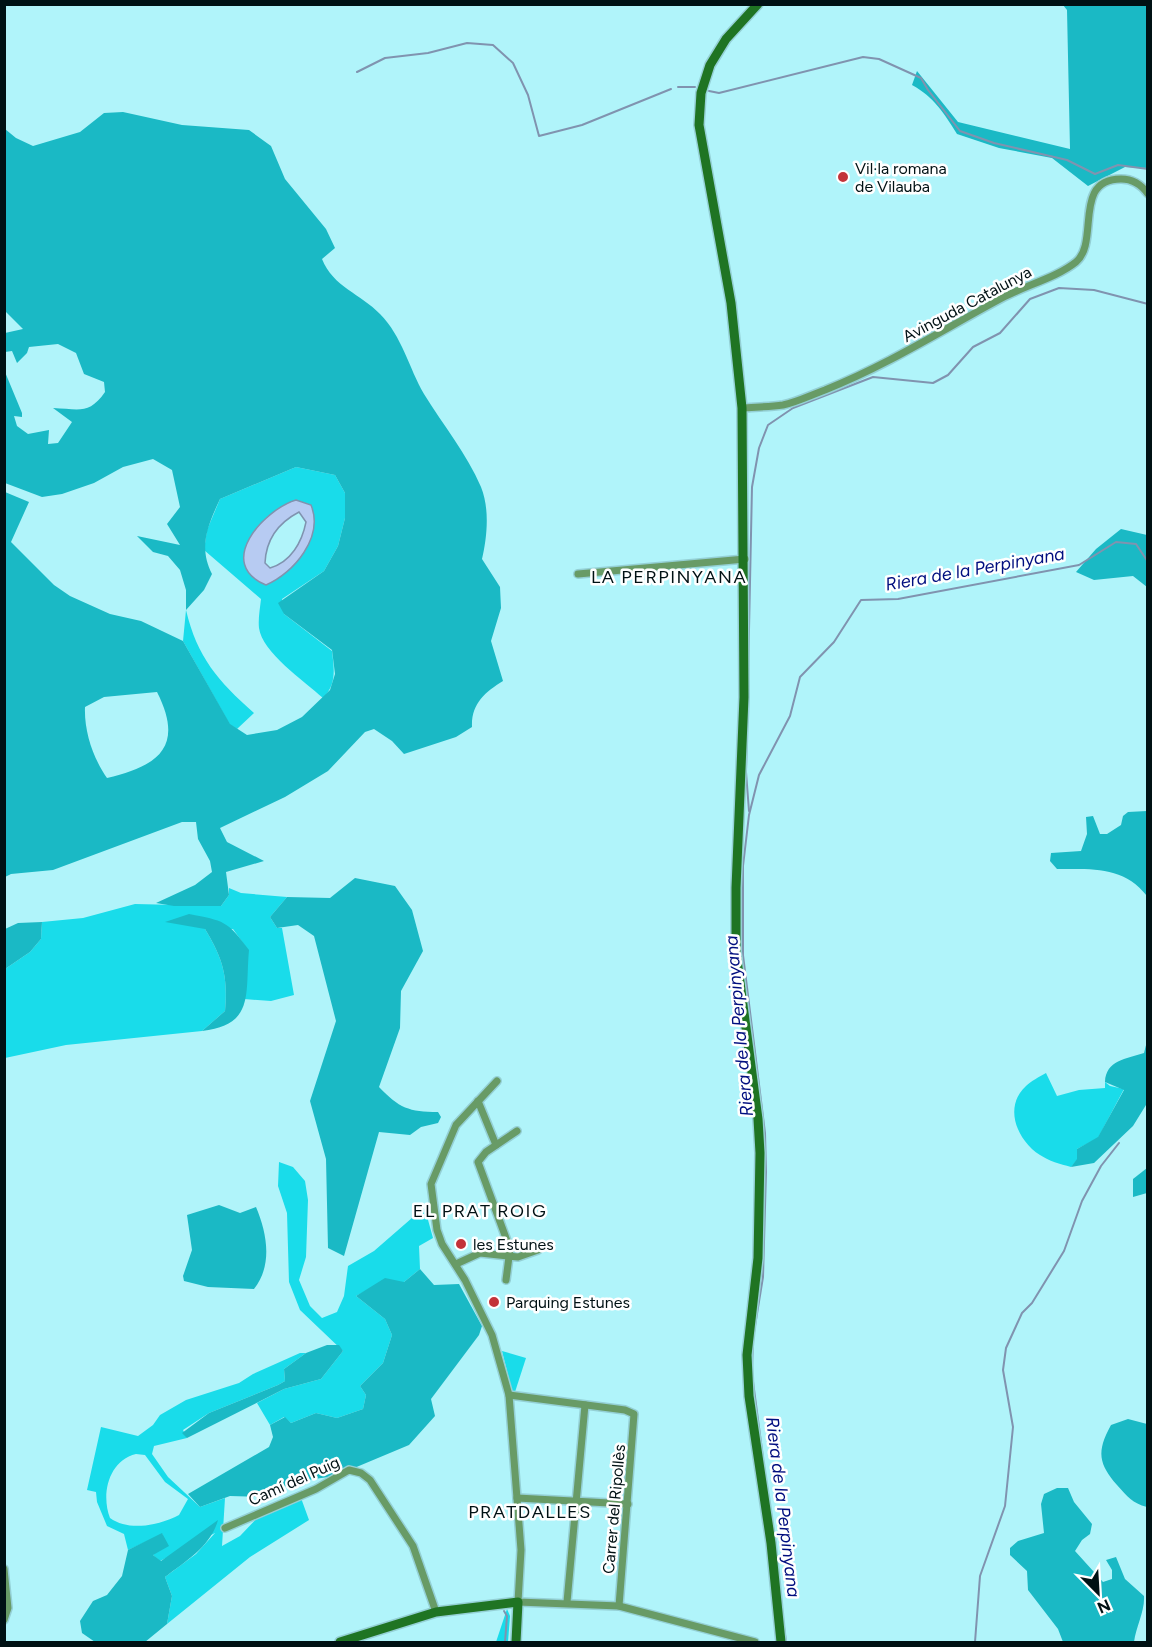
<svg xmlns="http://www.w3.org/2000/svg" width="1152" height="1647" font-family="Figtree,sans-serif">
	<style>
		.green { fill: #19dcea; fill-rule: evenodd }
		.forest { fill: #1ab9c5; fill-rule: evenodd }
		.water { fill: #b7cbf2; stroke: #8093af; stroke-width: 1.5; fill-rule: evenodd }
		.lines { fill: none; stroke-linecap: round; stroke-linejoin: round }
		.stream { stroke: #8093af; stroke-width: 2 }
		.street-casing { stroke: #94d0d5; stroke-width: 10 }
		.secondary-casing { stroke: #94d0d5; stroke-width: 12 }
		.street { stroke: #689b66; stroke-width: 7 }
		.secondary { stroke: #1f7423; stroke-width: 9 }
		.poi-dot { fill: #c33339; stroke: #fff; stroke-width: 2 }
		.labels { text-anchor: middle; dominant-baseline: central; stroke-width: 5; stroke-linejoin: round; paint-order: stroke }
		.poi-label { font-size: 16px; fill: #001114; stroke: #fff; text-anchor: start }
		.street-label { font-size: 16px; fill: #001114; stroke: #fff }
		.water-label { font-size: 18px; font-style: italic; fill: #000e7f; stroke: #fff }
		.neighbourhood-label { font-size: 18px; letter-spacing: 1.5px; fill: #001114; stroke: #fff }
	</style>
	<rect width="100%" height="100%" fill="#b0f4fa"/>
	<g class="green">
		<path d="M 296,467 L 335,475 L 345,493 L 345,518 L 338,546 L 324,571 L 282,599 L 284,614 L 332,651 C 334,669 337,684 323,698 C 304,681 262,652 259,628 C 258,619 260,608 261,599 L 204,550 L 207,530 L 220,499 ZM 299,512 L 306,522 C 302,542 291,562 270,568 L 265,563 C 266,539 278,523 299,512 Z"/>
		<path d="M 186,610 C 197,657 218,681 254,713 L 237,729 L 230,725 L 183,641 Z"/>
		<path d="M 229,888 L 241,893 L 287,897 L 270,917 L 277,928 L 282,928 L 294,995 L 271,1001 L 244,999 L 248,950 L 233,929 L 205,929 C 223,959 228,976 225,1011 L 202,1031 L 66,1045 L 5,1058 L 5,969 L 30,952 L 41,939 L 42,922 L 83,918 L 135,904 L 221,906 L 229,895 Z"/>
		<path d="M 1046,1073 L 1057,1096 L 1079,1090 L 1105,1088 L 1105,1082 L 1110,1086 L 1124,1089 L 1098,1138 L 1077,1149 L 1077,1160 L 1071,1167 C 1060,1164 1049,1161 1040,1155 C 1017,1140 1003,1107 1026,1086 C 1031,1081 1039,1077 1046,1073 Z"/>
		<path d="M 279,1162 L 293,1167 L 305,1181 L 308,1200 L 306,1257 L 299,1280 L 310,1306 L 322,1318 L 337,1312 L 344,1296 L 348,1266 L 374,1251 L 420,1211 L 425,1209 L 433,1238 L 419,1246 L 420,1269 L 404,1282 L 371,1288 L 356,1296 L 385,1319 L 392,1335 L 383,1363 L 360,1386 L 366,1395 L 363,1409 L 337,1418 L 316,1413 L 291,1423 L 284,1417 L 270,1425 L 257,1403 L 284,1389 L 321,1379 L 343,1351 L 300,1310 L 289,1282 L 287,1213 L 278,1186 Z"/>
		<path d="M 502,1351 L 526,1358 L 515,1392 L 512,1391 Z"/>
		<path d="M 300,1353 L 306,1353 L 284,1369 L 285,1381 L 278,1385 L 209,1413 L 183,1430 L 187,1438 L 154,1446 L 152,1454 L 168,1477 L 200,1507 L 225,1498 L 222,1546 L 240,1536 L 261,1514 L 301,1498 L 309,1520 L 250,1557 L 167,1624 L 172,1596 L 165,1577 L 196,1554 L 215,1533 L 160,1561 L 153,1555 L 163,1534 L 128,1550 L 124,1534 L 107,1526 L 97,1502 L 96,1492 L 87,1490 L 101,1427 L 138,1436 L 153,1425 L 160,1415 L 186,1400 L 239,1383 L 253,1374 ZM 136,1454 L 145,1455 L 165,1482 L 188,1499 L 179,1515 C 160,1525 129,1532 110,1518 C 101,1495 108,1461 136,1454 Z"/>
		<path d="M 507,1609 L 510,1616 L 508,1642 L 496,1642 Z"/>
	</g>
	<g class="forest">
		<path d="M 1063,5 L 1147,5 L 1147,168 L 1125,167 L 1088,186 L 1052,158 L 999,148 L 957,134 C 944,113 934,97 912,85 L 917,71 L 958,122 L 1070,149 L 1067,10 Z"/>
		<path d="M 123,112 L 182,125 L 249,130 L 271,146 L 285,179 L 326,229 L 335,248 L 322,259 C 333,287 361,294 380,314 C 402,336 409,368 424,394 C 443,425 467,454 481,487 C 490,509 487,538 482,559 L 500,587 L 501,608 L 491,641 L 503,681 C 485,692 471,704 472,727 L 456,737 L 404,754 L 392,741 L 374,729 L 365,732 L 328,771 L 285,797 L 220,828 L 227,842 L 264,861 L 226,872 L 229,895 L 221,906 L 174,906 L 156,903 L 195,885 L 212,872 L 210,861 L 198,839 L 196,822 L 182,822 L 53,870 L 11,874 L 5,877 L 5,492 L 29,502 L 11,542 L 54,585 L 70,596 L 110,614 L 141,621 L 183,641 L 230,724 L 247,735 L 277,730 L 302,717 L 330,690 L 335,674 L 332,650 L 284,614 L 278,603 L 324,571 L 338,546 L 345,518 L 345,493 L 335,475 L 296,467 L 220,499 C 208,525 198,547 212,574 L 204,590 L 186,610 L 186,590 L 180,570 L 168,556 L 153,552 L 137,536 L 180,545 L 167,524 L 180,507 L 172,470 L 153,459 L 123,467 L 94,483 L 62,494 L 42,497 L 5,483 L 5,372 L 22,413 L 22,417 L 14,416 L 17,426 L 28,434 L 49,430 L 48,444 L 58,443 L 72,422 L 53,408 C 79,409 89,415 105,392 L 104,382 L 84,374 L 76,353 L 58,344 L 29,347 L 27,353 L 17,363 L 12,351 L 5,352 L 5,333 L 23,329 L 5,311 L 5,129 L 16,138 L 33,146 L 80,132 L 104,113 ZM 157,692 C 185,747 158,766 107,778 C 93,758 84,731 85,707 L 104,697 Z"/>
		<path d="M 1121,529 L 1147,535 L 1147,587 L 1133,576 L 1094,580 L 1076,572 L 1096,549 Z"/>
		<path d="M 1147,811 L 1147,896 C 1124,866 1092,869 1057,869 L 1050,861 L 1051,853 L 1081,851 L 1087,834 L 1086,817 L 1093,816 L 1100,834 L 1107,834 L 1121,825 L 1123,816 L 1128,812 Z"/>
		<path d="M 355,878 L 395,886 L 412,910 L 423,951 L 401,991 L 400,1028 L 379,1087 C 399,1108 409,1112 438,1112 L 441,1117 L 438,1123 L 421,1127 L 410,1135 L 379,1132 L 344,1256 L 328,1248 L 326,1159 L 310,1101 L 336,1021 L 314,936 L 298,925 L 277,928 L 270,917 L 287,897 L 330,898 Z"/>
		<path d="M 189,914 C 224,921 227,920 249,950 C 245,994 255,1025 202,1031 L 225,1011 C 228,976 223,959 205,929 L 165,922 Z"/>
		<path d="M 42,922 L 41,939 L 30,952 L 5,969 L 5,929 L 18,923 Z"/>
		<path d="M 1147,1041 L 1146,1105 L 1133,1126 L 1094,1163 L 1071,1167 L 1077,1159 L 1077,1149 L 1098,1137 L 1124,1090 L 1105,1082 C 1106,1060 1126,1059 1144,1053 Z"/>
		<path d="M 1147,1168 L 1147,1193 L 1133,1197 L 1133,1179 Z"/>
		<path d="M 219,1205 L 240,1213 L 256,1207 C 267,1233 273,1265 254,1289 L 208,1287 L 184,1281 L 183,1276 L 192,1250 L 187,1215 Z"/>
		<path d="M 420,1269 L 434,1285 L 459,1284 L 482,1326 L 479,1335 L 431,1399 L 435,1416 L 409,1445 L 335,1476 L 294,1482 L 274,1492 L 270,1497 L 230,1496 L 200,1507 L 188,1494 L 269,1447 L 273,1437 L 270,1425 L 285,1417 L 291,1423 L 316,1413 L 337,1418 L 363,1409 L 366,1395 L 360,1386 L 383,1363 L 392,1335 L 385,1319 L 356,1296 L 385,1278 L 404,1282 Z"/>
		<path d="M 327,1345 L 339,1345 L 343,1351 L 321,1379 L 284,1389 L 187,1438 L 182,1433 L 209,1413 L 278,1385 L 285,1381 L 284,1369 L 306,1353 Z"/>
		<path d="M 1128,1419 L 1147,1424 L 1147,1507 C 1132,1503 1128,1497 1117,1485 C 1099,1464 1096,1452 1111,1425 Z"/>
		<path d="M 1057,1488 L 1068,1488 L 1074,1502 L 1092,1524 L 1090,1534 L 1082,1540 L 1075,1551 L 1103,1582 L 1112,1579 L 1112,1570 L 1106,1560 L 1116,1557 L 1125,1579 L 1144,1596 C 1145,1611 1136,1627 1134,1642 L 1063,1642 L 1058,1629 L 1028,1590 L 1027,1571 L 1010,1555 L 1010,1548 L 1018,1541 L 1044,1533 L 1041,1504 L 1044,1494 Z"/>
		<path d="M 218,1520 C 211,1546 186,1561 165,1577 L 172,1596 L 167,1624 L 145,1642 L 95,1642 L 82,1633 L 80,1621 L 93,1601 L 107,1595 L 122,1576 L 128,1550 L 162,1533 L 169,1546 L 153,1555 L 161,1561 Z"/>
	</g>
	<path class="water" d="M 296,500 L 311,505 C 324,537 294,573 266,585 C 215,564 263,510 296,500 ZM 299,512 L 306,522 C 302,542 291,562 270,568 L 265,563 C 266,539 278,523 299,512 Z"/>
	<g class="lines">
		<g class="stream">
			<path d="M 357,72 L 385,58 L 428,53 L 467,43 L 493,45 L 513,63 L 528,95 L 539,136 L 582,125 L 671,89"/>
			<path d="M 678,87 L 695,87"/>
			<path d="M 709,91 L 719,93 L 863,57 L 879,59 L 921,78 L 928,90 L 960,131 L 994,143 L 1067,160 L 1095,174 L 1118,165 L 1148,169"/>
			<path d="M 4,510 L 5,511"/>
			<path d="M 749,811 L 746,772 L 752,487 L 759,448 L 768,425 L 793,408 L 873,377 L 933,383 L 948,375 L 973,347 L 1000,333 L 1030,299 L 1059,288 L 1094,290 L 1148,304"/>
			<path d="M 754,1332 L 763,1277 L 766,1172 L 765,1133 L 743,955 L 743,866 L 749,815 L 759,775 L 790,716 L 800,677 L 834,642 L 861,600 L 898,599 L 1079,565 L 1116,542 L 1136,544 L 1148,562"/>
			<path d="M 752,1368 L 753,1341"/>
			<path d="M 752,1374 L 763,1458"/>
			<path d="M 504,1611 L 507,1616 L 505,1642"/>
			<path d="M 784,1627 L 786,1642"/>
			<path d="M 975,1642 L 980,1576 L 1005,1506 L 1013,1427 L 1003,1370 L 1006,1348 L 1022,1313 L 1032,1303 L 1064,1251 L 1082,1201 L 1101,1166 L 1119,1143"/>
		</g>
		<g class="street-casing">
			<g id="street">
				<path d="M 742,408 C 755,407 769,407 783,405 C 797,402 811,395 825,390 C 888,365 944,329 1002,298 C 1026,285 1056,278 1076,262 C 1100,242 1072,179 1121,179 C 1133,179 1141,184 1148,194"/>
				<path d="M 578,574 L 745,559"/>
				<path d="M 497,1081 L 456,1125 L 431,1184 L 437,1230 L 442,1244 L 465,1280 L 492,1335 L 509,1395 L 521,1550 L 518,1602 L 619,1606 L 755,1642"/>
				<path d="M 478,1101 L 496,1145"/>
				<path d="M 456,1264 L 480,1253 L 518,1257 L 538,1250"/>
				<path d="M 506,1280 L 510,1249 L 478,1162 L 486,1152 L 517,1131"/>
				<path d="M 509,1395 L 625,1410 L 634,1414 L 619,1606"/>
				<path d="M 517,1498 L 628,1504"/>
				<path d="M 225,1528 L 316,1489 L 349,1470 L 361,1473 L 370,1480 L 413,1546 L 436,1612"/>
				<path d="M 4,1569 L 8,1608 L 4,1620"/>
				<path d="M 567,1602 L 585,1405"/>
			</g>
		</g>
		<g class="secondary-casing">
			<g id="secondary">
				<path d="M 758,4 L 726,39 L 710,65 L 701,93 L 699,125 L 731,303 L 742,408 L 744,697 L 736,888 L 736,952 L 758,1119 L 760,1153 L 758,1258 L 747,1355 L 749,1396 L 771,1543 L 781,1642"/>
				<path d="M 340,1642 L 436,1612 L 518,1602 L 516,1642"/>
			</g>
		</g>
		<use href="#street" class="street"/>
		<use href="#secondary" class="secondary"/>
	</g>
	<g class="poi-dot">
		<circle cx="843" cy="177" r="6"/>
		<circle cx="461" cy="1244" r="6"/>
		<circle cx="494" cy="1302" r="6"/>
	</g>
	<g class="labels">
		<g class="poi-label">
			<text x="855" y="168">Vil·la romana<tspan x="855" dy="18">de Vilauba</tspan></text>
			<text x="473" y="1244">les Estunes</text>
			<text x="506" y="1302">Parquing Estunes</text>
		</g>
		<g class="street-label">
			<text transform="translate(967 304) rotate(-28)">Avinguda Catalunya</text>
			<text transform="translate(294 1481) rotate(-24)">Camí del Puig</text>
			<text transform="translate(614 1509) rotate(-85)">Carrer del Ripollès</text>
		</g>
		<g class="water-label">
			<text transform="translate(975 569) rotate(-10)">Riera de la Perpinyana</text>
			<text transform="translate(739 1026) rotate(-95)">Riera de la Perpinyana</text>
			<text transform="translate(783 1507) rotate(83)">Riera de la Perpinyana</text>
		</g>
		<g class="neighbourhood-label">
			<text x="669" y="577">LA PERPINYANA</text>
			<text x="480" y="1211">EL PRAT ROIG</text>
			<text x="530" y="1512">PRATDALLES</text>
		</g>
	</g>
	<rect width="1152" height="1647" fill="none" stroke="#001114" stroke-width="12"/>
	<g transform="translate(1098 1593) rotate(156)" stroke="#ffffff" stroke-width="4.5" paint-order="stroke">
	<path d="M0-4.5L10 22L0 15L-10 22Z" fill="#001114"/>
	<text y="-9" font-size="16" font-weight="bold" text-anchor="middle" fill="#001114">N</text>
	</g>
</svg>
